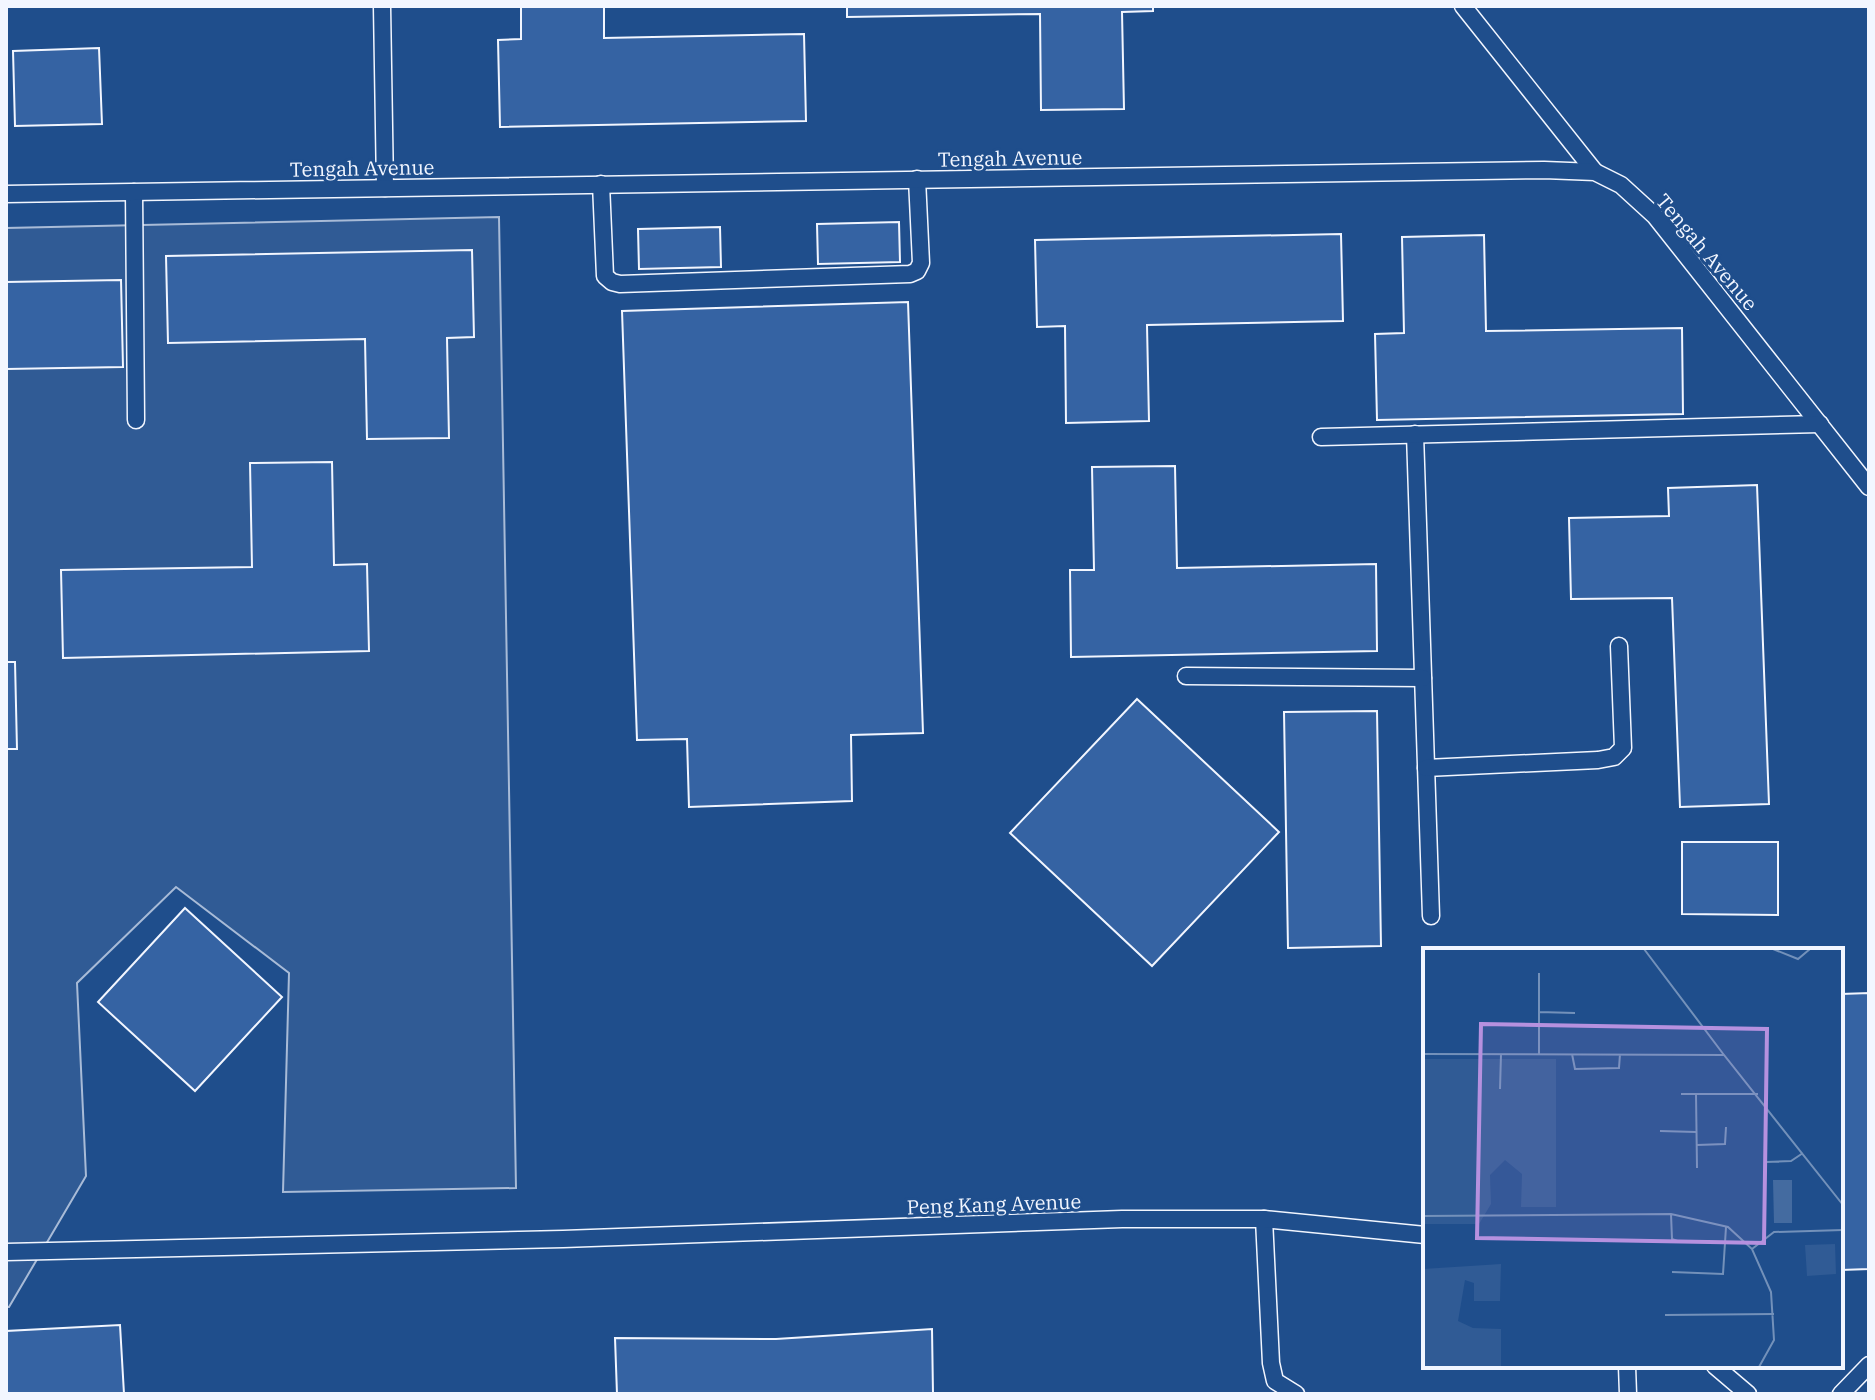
<svg xmlns="http://www.w3.org/2000/svg" width="1875" height="1400" font-family="'IBM Plex Serif',serif">
	<style>
		.built { fill: #305b95; stroke: #a8bbd7; stroke-width: 2 }
		.building { fill: #3563a3; stroke: #f2f6ff; stroke-width: 2 }
		.lines { fill: none; stroke-linecap: round; stroke-linejoin: round }
		.service-casing { stroke: #f2f6ff; stroke-width: 19 }
		.service { stroke: #1f4e8c; stroke-width: 16 }
		.labels { text-anchor: middle; dominant-baseline: central; stroke-width: 6; stroke-linejoin: round; paint-order: stroke }
		.street-label { font-size: 20px; fill: #f2f6ff; stroke: #1f4e8c }
		.inset-road { fill: none; stroke: #7391ba; stroke-width: 2 }
		.view { fill: #b691df; fill-opacity: 0.15; stroke: #b691df; stroke-width: 4 }
		.inset-edge { fill: none; stroke: #f2f6ff; stroke-width: 4 }
	</style>
	<rect width="100%" height="100%" fill="#1f4e8c"/>
	<path class="built" d="M 499,217 L 516,1188 L 283,1192 L 289,973 L 176,887 L 77,983 L 86,1176 L 9,1307 L 6,1307 L 6,228 Z"/>
	<g class="building">
		<path d="M 521,6 L 604,6 L 604,38 L 804,34 L 806,121 L 500,127 L 498,40 L 521,39 Z"/>
		<path d="M 847,6 L 1153,6 L 1153,11 L 1122,12 L 1124,109 L 1041,110 L 1040,14 L 847,17 Z"/>
		<path d="M 99,48 L 102,124 L 15,126 L 13,51 Z"/>
		<path d="M 899,222 L 900,262 L 818,264 L 817,224 Z"/>
		<path d="M 720,227 L 721,267 L 639,269 L 638,229 Z"/>
		<path d="M 1341,234 L 1343,321 L 1147,325 L 1149,421 L 1066,423 L 1065,326 L 1037,327 L 1035,240 Z"/>
		<path d="M 1484,235 L 1486,331 L 1682,328 L 1683,414 L 1377,420 L 1375,334 L 1404,333 L 1402,237 Z"/>
		<path d="M 472,250 L 474,337 L 447,338 L 449,438 L 367,439 L 365,339 L 168,343 L 166,256 Z"/>
		<path d="M 121,280 L 123,367 L 6,369 L 6,282 Z"/>
		<path d="M 908,302 L 923,733 L 851,735 L 852,801 L 689,807 L 687,739 L 637,740 L 622,311 Z"/>
		<path d="M 332,462 L 334,565 L 367,564 L 369,651 L 63,658 L 61,570 L 252,567 L 250,463 Z"/>
		<path d="M 1175,466 L 1177,568 L 1376,564 L 1377,651 L 1071,657 L 1070,570 L 1094,570 L 1092,467 Z"/>
		<path d="M 1757,485 L 1769,804 L 1680,807 L 1672,598 L 1571,599 L 1569,518 L 1669,516 L 1668,488 Z"/>
		<path d="M 6,662 L 15,662 L 17,749 L 6,749 Z"/>
		<path d="M 1137,699 L 1279,832 L 1152,966 L 1010,833 Z"/>
		<path d="M 1377,711 L 1381,946 L 1288,948 L 1284,712 Z"/>
		<path d="M 1682,842 L 1778,842 L 1778,915 L 1682,914 Z"/>
		<path d="M 185,908 L 282,997 L 195,1091 L 98,1002 Z"/>
		<path d="M 1869,993 L 1869,1269 L 1841,1270 L 1841,994 Z"/>
		<path d="M 120,1325 L 124,1394 L 6,1394 L 6,1331 Z"/>
		<path d="M 932,1329 L 933,1394 L 617,1394 L 615,1338 L 776,1339 Z"/>
	</g>
	<g class="lines">
		<g class="service-casing">
			<g id="service">
				<path d="M 382,6 L 385,188"/>
				<path d="M 1463,6 L 1595,172"/>
				<path d="M 601,184 L 605,276 L 612,282 L 620,284 L 910,274 L 917,271 L 921,263 L 917,179"/>
				<path d="M 134,192 L 136,420"/>
				<path d="M 6,194 L 1544,170 L 1595,172 L 1621,185 L 1655,216 L 1869,487"/>
				<path d="M 1415,434 L 1431,916"/>
				<path d="M 1321,437 L 1820,424"/>
				<path d="M 1186,676 L 1423,678"/>
				<path d="M 1426,768 L 1598,760 L 1614,757 L 1623,748 L 1619,646"/>
				<path d="M 1264,1219 L 1271,1363 L 1275,1381 L 1296,1394"/>
				<path d="M 6,1252 L 563,1239 L 1122,1219 L 1264,1219 L 1425,1235"/>
				<path d="M 1627,1366 L 1628,1394"/>
				<path d="M 1715,1366 L 1748,1394"/>
				<path d="M 1841,1394 L 1869,1365"/>
			</g>
		</g>
		<use href="#service" class="service"/>
	</g>
	<g class="labels">
		<g class="street-label">
			<text transform="translate(1010 158) rotate(-1)">Tengah Avenue</text>
			<text transform="translate(362 168) rotate(-1)">Tengah Avenue</text>
			<text transform="translate(1707 252) rotate(50)">Tengah Avenue</text>
			<text transform="translate(994 1204) rotate(-2)">Peng Kang Avenue</text>
		</g>
	</g>
	<g transform="translate(1423 948)">
		<rect width="420" height="420" fill="#1f4e8c"/>
		<path d="M 0,111 L 133,111 L 133,259 L 98,259 L 99,226 L 82,212 L 67,227 L 68,256 L 56,276 L 0,276 ZM 412,296 L 413,326 L 384,328 L 382,297 ZM 78,316 L 77,353 L 51,353 L 51,335 L 42,332 L 35,373 L 50,380 L 78,381 L 78,418 L 221,419 L 0,419 L 0,321 Z" fill="#305b95"/>
		<path d="M 350,232 L 369,232 L 369,275 L 351,275 Z" fill="#446ba0"/>
		<path class="inset-road" d="M 221,1 L 301,107M 350,1 L 375,11 L 387,1M 116,25 L 116,106M 116,64 L 152,65M 0,106 L 301,107 L 420,257M 149,106 L 152,121 L 196,120 L 197,106M 77,141 L 78,106M 258,146 L 335,146M 273,146 L 274,220M 237,183 L 273,184M 274,197 L 302,196 L 303,179M 343,214 L 368,213 L 380,205M 248,266 L 249,291 L 257,294M 0,268 L 248,266 L 305,279 L 329,301 L 348,344 L 351,392 L 336,419M 329,301 L 351,284 L 420,282M 249,324 L 300,326 L 303,279M 242,367 L 351,366"/>
		<path class="view" d="M 58,76 L 344,81 L 341,295 L 54,290 Z"/>
		<rect width="420" height="420" class="inset-edge"/>
	</g>
	<rect width="1875" height="1400" fill="none" stroke="#f2f6ff" stroke-width="16"/>
</svg>
